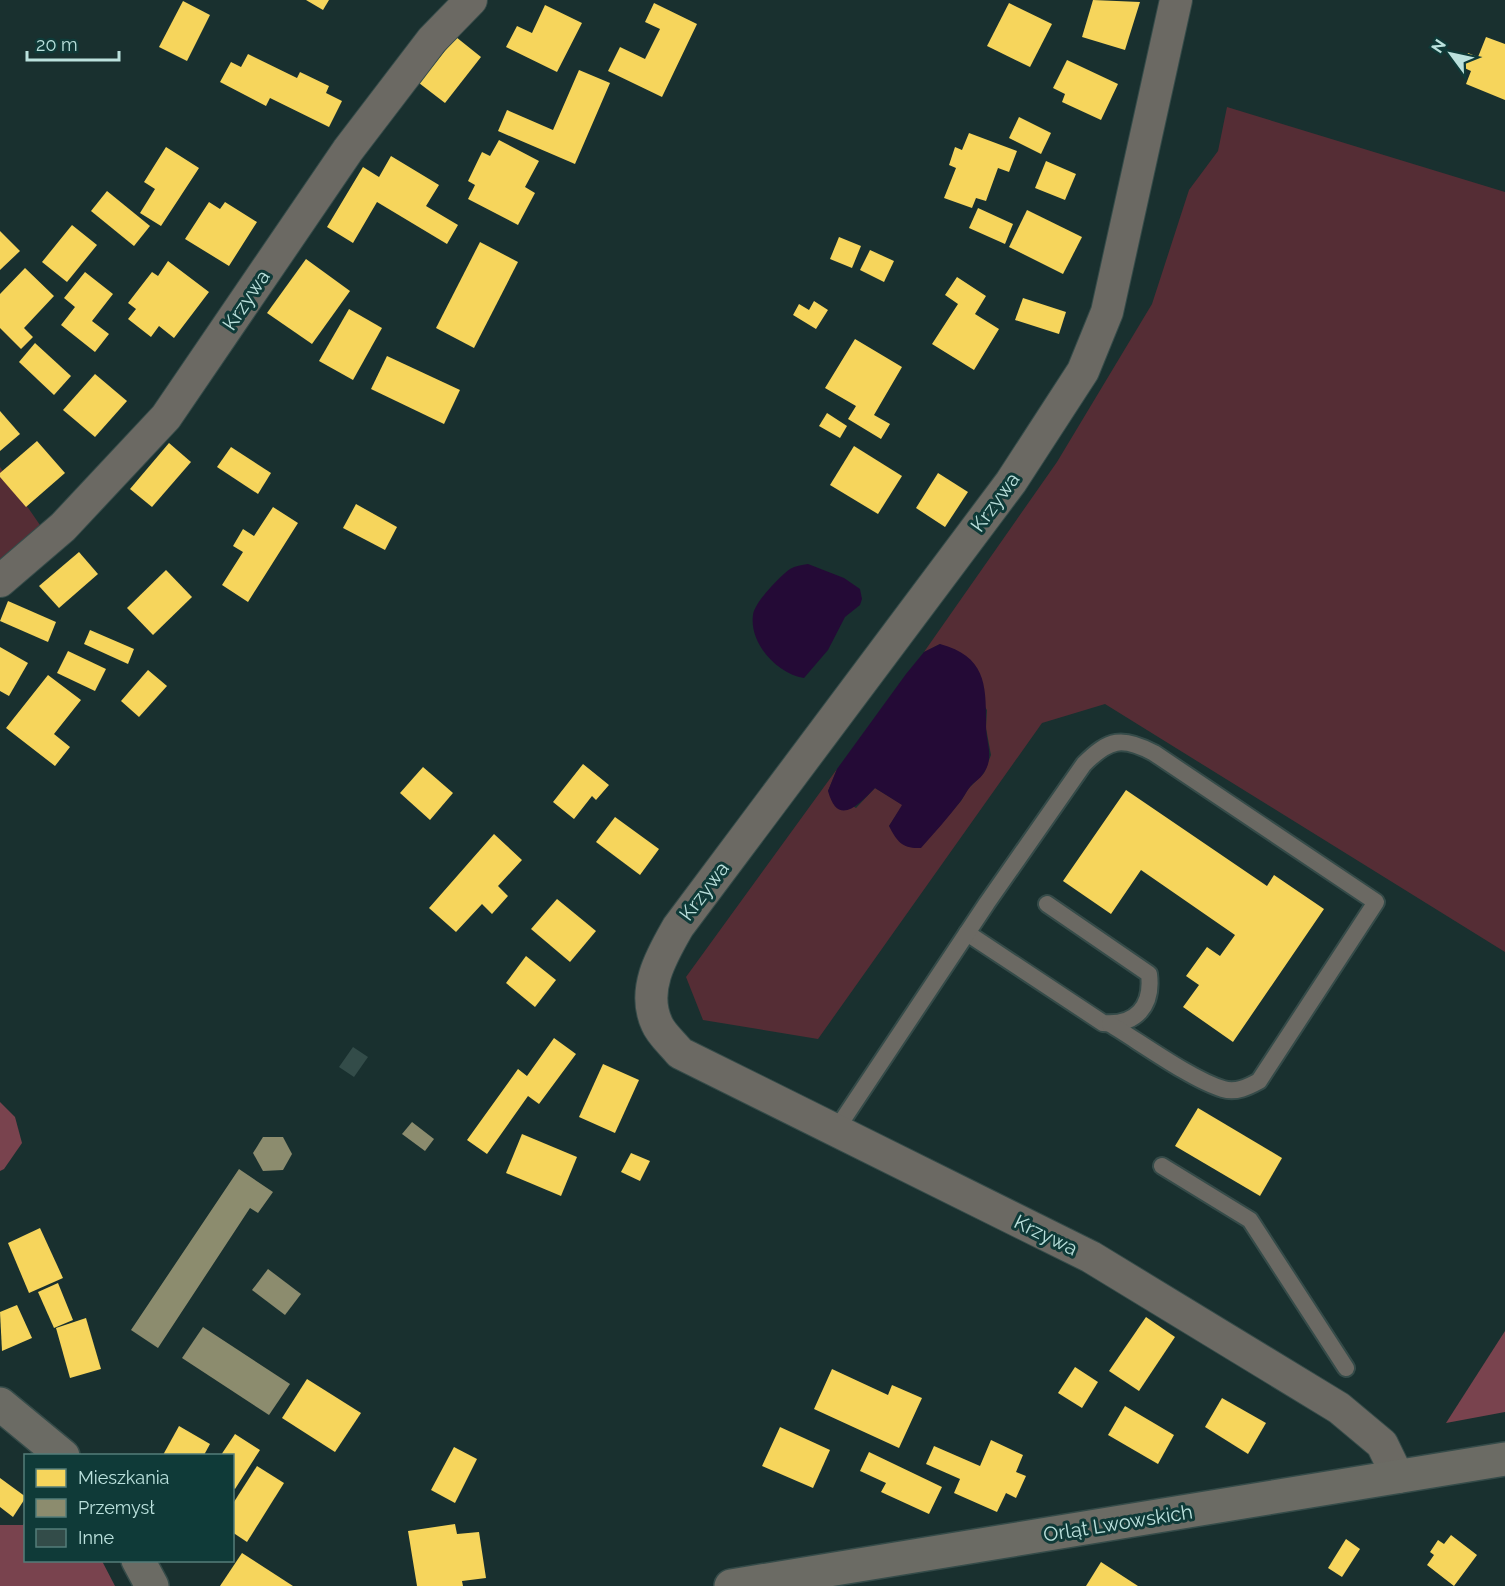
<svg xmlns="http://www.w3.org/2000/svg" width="1505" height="1586" font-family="Raleway,sans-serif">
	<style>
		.green { fill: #552d35 }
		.forest { fill: #79434e }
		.water { fill: #240a36 }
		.homes { fill: #f6d55c }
		.industry { fill: #8c8c6e }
		.building { fill: #334c49 }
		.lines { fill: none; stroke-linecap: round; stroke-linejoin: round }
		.lane-casing { stroke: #354b49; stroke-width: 20 }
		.street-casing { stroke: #354b49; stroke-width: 34 }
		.secondary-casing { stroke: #354b49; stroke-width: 36 }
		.lane { stroke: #6b6963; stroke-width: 16 }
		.street { stroke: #6b6963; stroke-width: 32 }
		.secondary { stroke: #6b6b64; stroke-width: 33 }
		.labels { text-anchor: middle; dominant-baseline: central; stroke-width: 6; stroke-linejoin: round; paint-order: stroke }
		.street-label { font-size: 20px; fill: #bbe1dd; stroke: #0f3a38 }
	</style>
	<rect width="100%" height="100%" fill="#19302f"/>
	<g class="green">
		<path d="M 1227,107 L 1505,192 L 1505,952 L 1105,704 L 1042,723 L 818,1039 L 703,1020 L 686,977 L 837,769 L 828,791 L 856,808 L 875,788 L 903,805 L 889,826 L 921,847 L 961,801 L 968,789 L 984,773 L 991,755 L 986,728 L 987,710 L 940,644 L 924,652 L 1057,462 L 1152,304 L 1189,190 L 1218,151 Z"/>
		<path d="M 0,467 L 42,528 L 0,566 Z"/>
	</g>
	<g class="forest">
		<path d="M 0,1102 L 15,1117 L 22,1143 L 4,1169 L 0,1171 Z"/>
		<path d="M 1505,1331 L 1505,1412 L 1446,1423 Z"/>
		<path d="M 25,1522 L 26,1560 L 102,1561 L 115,1586 L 0,1586 L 0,1525 L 23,1525 Z"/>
	</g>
	<g class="water">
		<path d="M 808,564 L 844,578 L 860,589 L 862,599 L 860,605 L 845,617 L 828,650 L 804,678 C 778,674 749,644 753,615 C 754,603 780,576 790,569 C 795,566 802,565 808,564 Z"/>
		<path d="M 940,644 C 987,657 986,686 986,726 C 986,743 995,758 983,774 C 980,779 974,782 970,787 C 966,792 964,797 960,802 C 948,818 934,833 921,848 C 903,849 897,842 889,826 L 902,805 L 875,788 C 859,804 838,828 828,791 L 837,769 L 906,674 L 924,652 Z"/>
	</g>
	<g class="homes">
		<path d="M 306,0 L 329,0 L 323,10 Z"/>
		<path d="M 1093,0 L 1140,2 L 1125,50 L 1082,37 Z"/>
		<path d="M 183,1 L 210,15 L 187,61 L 159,47 Z"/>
		<path d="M 654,3 L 697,24 L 662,97 L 608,71 L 620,47 L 645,59 L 660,29 L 645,22 Z"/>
		<path d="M 1009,3 L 1052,24 L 1030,67 L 987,46 Z"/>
		<path d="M 545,5 L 582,23 L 557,72 L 506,47 L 517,26 L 532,33 Z"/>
		<path d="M 456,37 L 481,57 L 445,103 L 419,83 Z"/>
		<path d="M 1486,37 L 1505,44 L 1505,100 L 1466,84 L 1471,71 L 1462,67 L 1468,53 L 1478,57 Z"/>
		<path d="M 248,54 L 297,78 L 300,72 L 329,86 L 326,93 L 342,101 L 329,127 L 270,98 L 266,106 L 220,82 L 231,62 L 241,67 Z"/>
		<path d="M 1067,60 L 1118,84 L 1101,120 L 1062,102 L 1065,94 L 1053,88 Z"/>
		<path d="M 579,70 L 610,83 L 575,164 L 498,131 L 507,110 L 553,130 Z"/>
		<path d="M 1019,117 L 1051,133 L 1041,154 L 1009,138 Z"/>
		<path d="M 969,133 L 1017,151 L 1009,172 L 998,168 L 986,201 L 976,198 L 972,208 L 944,198 L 956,168 L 949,165 L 955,147 L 962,150 Z"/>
		<path d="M 499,140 L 539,161 L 525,187 L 535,193 L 518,225 L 468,199 L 475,185 L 468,181 L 482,152 L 490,156 Z"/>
		<path d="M 166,147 L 199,168 L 161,226 L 140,213 L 155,189 L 144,182 Z"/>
		<path d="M 391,156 L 439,185 L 426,206 L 458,225 L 447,244 L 377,202 L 353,243 L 327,227 L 363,167 L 379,177 Z"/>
		<path d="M 1046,161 L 1076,174 L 1065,200 L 1035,188 Z"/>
		<path d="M 107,191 L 150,226 L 134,246 L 91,211 Z"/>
		<path d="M 209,202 L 220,209 L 225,202 L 257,222 L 229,266 L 185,239 Z"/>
		<path d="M 978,208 L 1013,224 L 1005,244 L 969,228 Z"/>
		<path d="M 1027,210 L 1082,237 L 1063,274 L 1009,247 Z"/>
		<path d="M 72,225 L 97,245 L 67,282 L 42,262 Z"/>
		<path d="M 0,231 L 20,251 L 0,270 Z"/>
		<path d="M 839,237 L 861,246 L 852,268 L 830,259 Z"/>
		<path d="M 480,242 L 518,262 L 474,348 L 436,328 Z"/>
		<path d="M 870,250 L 894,261 L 884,282 L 860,270 Z"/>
		<path d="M 306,259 L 350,291 L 312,344 L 267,313 Z"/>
		<path d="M 168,261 L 209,292 L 174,338 L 159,326 L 151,337 L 128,319 L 136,309 L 128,303 L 152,272 L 158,276 Z"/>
		<path d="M 25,268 L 54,296 L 24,328 L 33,337 L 21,349 L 0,328 L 0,294 Z"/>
		<path d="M 85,272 L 113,294 L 92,321 L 109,334 L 95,352 L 61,325 L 75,307 L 64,298 Z"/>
		<path d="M 957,277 L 986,296 L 975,314 L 999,329 L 974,370 L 932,344 L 958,304 L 945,295 Z"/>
		<path d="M 1023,298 L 1066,312 L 1059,334 L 1015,320 Z"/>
		<path d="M 814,301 L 828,310 L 816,329 L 793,315 L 799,304 L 809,310 Z"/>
		<path d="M 349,309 L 382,328 L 353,380 L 319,361 Z"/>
		<path d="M 855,339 L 902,367 L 874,415 L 890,424 L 881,439 L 848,419 L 856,406 L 825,388 Z"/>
		<path d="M 35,343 L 71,376 L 54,395 L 19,362 Z"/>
		<path d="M 387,356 L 460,390 L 444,424 L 371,389 Z"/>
		<path d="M 95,374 L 127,401 L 95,437 L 63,410 Z"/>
		<path d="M 0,411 L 20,434 L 0,451 Z"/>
		<path d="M 827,413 L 847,426 L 840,438 L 819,426 Z"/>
		<path d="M 37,441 L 65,473 L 26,507 L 0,477 L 0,473 Z"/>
		<path d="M 169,443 L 191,462 L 152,507 L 130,489 Z"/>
		<path d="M 854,446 L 902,476 L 878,514 L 830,485 Z"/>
		<path d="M 231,447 L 271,473 L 258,494 L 217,467 Z"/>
		<path d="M 938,473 L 968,492 L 945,527 L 916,508 Z"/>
		<path d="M 356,504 L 397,527 L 385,550 L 343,528 Z"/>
		<path d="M 273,507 L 298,523 L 248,602 L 222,585 L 243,552 L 233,546 L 243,529 L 254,536 Z"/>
		<path d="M 79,552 L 98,574 L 59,608 L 39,586 Z"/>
		<path d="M 166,570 L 192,597 L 153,635 L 127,608 Z"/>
		<path d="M 8,601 L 56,622 L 48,642 L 0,621 Z"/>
		<path d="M 90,630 L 134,649 L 128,664 L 84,644 Z"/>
		<path d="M 0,647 L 28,663 L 9,696 L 0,691 Z"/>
		<path d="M 68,651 L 106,669 L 95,691 L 57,673 Z"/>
		<path d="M 148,670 L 167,686 L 139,717 L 121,701 Z"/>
		<path d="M 48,675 L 81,700 L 54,734 L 70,747 L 55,766 L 6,728 Z"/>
		<path d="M 583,764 L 609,785 L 596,800 L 592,796 L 574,819 L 553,802 Z"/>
		<path d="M 423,767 L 453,793 L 430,820 L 400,793 Z"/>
		<path d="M 1126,790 L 1267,886 L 1274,875 L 1324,909 L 1233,1042 L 1183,1007 L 1199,985 L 1186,976 L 1207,947 L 1220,956 L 1235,935 L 1141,870 L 1111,914 L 1063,881 Z"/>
		<path d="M 615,817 L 659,849 L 640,875 L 596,842 Z"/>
		<path d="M 494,834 L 522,860 L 498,886 L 508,896 L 492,914 L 482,904 L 456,932 L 429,908 Z"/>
		<path d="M 557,899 L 596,931 L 570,962 L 531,929 Z"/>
		<path d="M 526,956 L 556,980 L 535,1007 L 506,983 Z"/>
		<path d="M 554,1038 L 576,1054 L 539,1104 L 528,1096 L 487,1154 L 467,1140 L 518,1069 L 527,1076 Z"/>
		<path d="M 603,1064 L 639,1080 L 615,1133 L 579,1117 Z"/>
		<path d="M 1198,1108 L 1282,1158 L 1260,1196 L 1175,1146 Z"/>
		<path d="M 522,1134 L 577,1157 L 561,1196 L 506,1173 Z"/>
		<path d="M 631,1153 L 650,1161 L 640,1181 L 621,1172 Z"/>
		<path d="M 40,1228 L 63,1278 L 29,1293 L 8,1243 Z"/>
		<path d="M 58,1283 L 73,1320 L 54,1328 L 38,1292 Z"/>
		<path d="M 17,1305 L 32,1338 L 2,1351 L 0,1312 Z"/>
		<path d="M 1146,1317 L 1175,1337 L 1139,1391 L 1109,1371 Z"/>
		<path d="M 86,1318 L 101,1369 L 70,1378 L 56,1328 Z"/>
		<path d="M 1075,1367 L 1098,1382 L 1082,1408 L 1058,1393 Z"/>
		<path d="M 832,1369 L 888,1395 L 892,1385 L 922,1398 L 899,1448 L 814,1409 Z"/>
		<path d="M 307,1379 L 361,1413 L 335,1452 L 282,1418 Z"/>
		<path d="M 1222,1398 L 1266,1423 L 1248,1454 L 1205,1427 Z"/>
		<path d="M 1125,1406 L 1174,1435 L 1158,1464 L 1108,1435 Z"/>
		<path d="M 179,1426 L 210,1444 L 204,1455 L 163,1455 Z"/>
		<path d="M 780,1427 L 830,1450 L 813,1488 L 762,1466 Z"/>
		<path d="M 235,1434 L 260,1450 L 235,1489 L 232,1487 L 232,1455 L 221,1455 Z"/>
		<path d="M 991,1440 L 1023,1455 L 1016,1472 L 1026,1476 L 1016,1498 L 1006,1493 L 997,1512 L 954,1493 L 960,1479 L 926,1464 L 934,1446 L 980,1466 Z"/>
		<path d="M 454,1447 L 477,1459 L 455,1503 L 431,1490 Z"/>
		<path d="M 869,1452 L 942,1487 L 929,1514 L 881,1492 L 886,1483 L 860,1471 Z"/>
		<path d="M 257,1466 L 284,1483 L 247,1542 L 232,1532 L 232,1505 Z"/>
		<path d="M 0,1478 L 26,1497 L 13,1517 L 0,1507 Z"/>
		<path d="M 455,1524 L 457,1534 L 479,1532 L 486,1578 L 462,1581 L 463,1586 L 417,1586 L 408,1531 Z"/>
		<path d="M 1451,1535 L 1477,1555 L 1454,1586 L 1427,1565 L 1434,1555 L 1430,1552 L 1438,1540 L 1444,1544 Z"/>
		<path d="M 1346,1539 L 1360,1549 L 1342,1577 L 1328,1568 Z"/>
		<path d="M 242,1553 L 293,1586 L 220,1586 Z"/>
		<path d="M 1101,1562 L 1138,1586 L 1086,1586 Z"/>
	</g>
	<g class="industry">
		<path d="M 412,1122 L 434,1139 L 425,1151 L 402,1134 Z"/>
		<path d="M 263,1137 L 283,1137 L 292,1154 L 283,1170 L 263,1171 L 253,1153 Z"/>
		<path d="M 239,1169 L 273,1192 L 258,1213 L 250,1208 L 158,1348 L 131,1330 Z"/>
		<path d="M 268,1269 L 301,1294 L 285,1315 L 252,1290 Z"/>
		<path d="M 203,1327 L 290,1384 L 269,1415 L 182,1358 Z"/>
	</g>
	<path class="building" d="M 353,1047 L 368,1057 L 354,1077 L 339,1067 Z"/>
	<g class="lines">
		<g class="lane-casing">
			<g id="lane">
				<path d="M 967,933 L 1103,1023 C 1136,1026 1153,1006 1149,974 L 1047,904"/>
				<path d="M 836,1130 L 987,903 L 1084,764 C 1109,739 1122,736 1154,753 L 1376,902 L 1259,1081 C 1248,1087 1236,1093 1223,1089 C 1192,1080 1140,1042 1110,1024"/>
				<path d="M 1162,1166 L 1250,1220 L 1346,1368"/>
			</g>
		</g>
		<g class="street-casing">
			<g id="street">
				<path d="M 1176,0 L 1107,312 L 1083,371 L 1011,482 L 678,927 C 662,955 641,990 657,1024 C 661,1034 673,1044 680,1053 L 1091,1257 L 1339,1408 L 1382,1444 L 1398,1477"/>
				<path d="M 0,581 L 63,527 L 166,417 L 348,150 L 432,40 L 471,0"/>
			</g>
		</g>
		<g class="secondary-casing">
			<g id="secondary">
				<path d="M 0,1404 L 63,1456"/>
				<path d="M 138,1560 L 152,1586"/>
				<path d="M 731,1586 L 1505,1459"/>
			</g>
		</g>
		<use href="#lane" class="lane"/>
		<use href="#street" class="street"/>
		<use href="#secondary" class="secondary"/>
	</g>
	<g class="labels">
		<g class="street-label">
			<text transform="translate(246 300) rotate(-56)">Krzywa</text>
			<text transform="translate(995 502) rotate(-54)">Krzywa</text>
			<text transform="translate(704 891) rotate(-53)">Krzywa</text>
			<text transform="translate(1046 1235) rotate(26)">Krzywa</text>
			<text transform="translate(1118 1523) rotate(-9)">Orląt Lwowskich</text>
		</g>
	</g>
	<rect x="24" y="1454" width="210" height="108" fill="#0f3a38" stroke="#547d7a" stroke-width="1.5"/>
	<rect x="36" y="1469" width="30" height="18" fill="#f6d55c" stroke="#547d7a" stroke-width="1.5"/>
	<text x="78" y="1484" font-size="18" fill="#bbe1dd">Mieszkania</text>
	<rect x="36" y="1499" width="30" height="18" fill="#8c8c6e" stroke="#547d7a" stroke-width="1.5"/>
	<text x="78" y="1514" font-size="18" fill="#bbe1dd">Przemysł</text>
	<rect x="36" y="1529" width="30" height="18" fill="#334c49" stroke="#547d7a" stroke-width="1.5"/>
	<text x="78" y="1544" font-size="18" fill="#bbe1dd">Inne</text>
	<g transform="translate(1451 54) rotate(303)" stroke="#0f3a38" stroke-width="4.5" paint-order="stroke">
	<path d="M0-4.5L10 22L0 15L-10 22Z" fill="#bbe1dd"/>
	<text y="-9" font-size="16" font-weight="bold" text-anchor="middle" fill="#bbe1dd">N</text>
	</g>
	<path d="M27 51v9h92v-9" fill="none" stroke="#bbe1dd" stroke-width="3"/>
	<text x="36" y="51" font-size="18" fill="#bbe1dd" stroke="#0f3a38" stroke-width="4.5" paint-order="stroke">20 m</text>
</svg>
